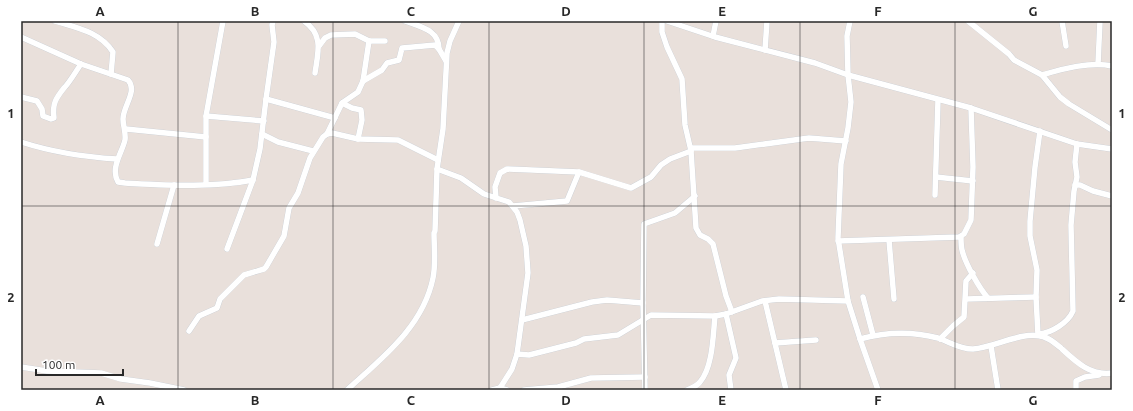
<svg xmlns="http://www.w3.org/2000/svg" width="1133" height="411" font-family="Ubuntu,sans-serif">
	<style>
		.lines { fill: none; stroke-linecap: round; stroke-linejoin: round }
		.minor-casing { stroke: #c3c9d0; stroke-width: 6 }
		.minor { stroke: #fff; stroke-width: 5.5 }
		.grid { fill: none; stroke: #282828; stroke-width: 1; stroke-opacity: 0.55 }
		.neatline { fill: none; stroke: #282828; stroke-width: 1.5 }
		.grid-label { font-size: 13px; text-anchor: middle; font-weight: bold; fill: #282828 }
	</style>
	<rect width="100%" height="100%" fill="#e9e0db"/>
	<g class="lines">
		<g class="minor-casing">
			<g id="minor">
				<path d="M 55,21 C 78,28 100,32 113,52 L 111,74"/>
				<path d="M 304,21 C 324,35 318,52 315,73"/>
				<path d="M 405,21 C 421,27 439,30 439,49"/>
				<path d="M 662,21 L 662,32 L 667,47 L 682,79 L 685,125 L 691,151 L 696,228 L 700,235 L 708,239 L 713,244 L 726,296 L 732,312"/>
				<path d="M 667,21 L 715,37 L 815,63 L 848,75 L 971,108 L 1077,144 L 1112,149"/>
				<path d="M 850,21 L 847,36 L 848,75 L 851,102 L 848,128 L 841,164 L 838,238 L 848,301 L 860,339 L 878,390"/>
				<path d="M 968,21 L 1009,54 L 1014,60 L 1042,75 L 1060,97 L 1069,104 L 1112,130"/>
				<path d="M 1062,21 L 1066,46"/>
				<path d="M 713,36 L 716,21"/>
				<path d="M 21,37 L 81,64 L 128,80 C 138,91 123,106 123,119 C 123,126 126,132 125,140 C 122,153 110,168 118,182 L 125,183 C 166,185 213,188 253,180"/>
				<path d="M 319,46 L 325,38 L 331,35 L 355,34 L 369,41 L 385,41"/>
				<path d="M 765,50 L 767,21"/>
				<path d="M 1098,64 L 1100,21"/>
				<path d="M 1042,75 C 1062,69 1091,61 1112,66"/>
				<path d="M 363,81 L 382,70 L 387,63 L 399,60 L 402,48 L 435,45 L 439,49 L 446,61"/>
				<path d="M 21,97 L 37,101 L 42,109 L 43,116 L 51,119 L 54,118 C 52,104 56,98 64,88 C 70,82 76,71 81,64"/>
				<path d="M 266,99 L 335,118"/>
				<path d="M 342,103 L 352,108 L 361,110 L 362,120 L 358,139"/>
				<path d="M 206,116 L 264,121"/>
				<path d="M 126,129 L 206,137"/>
				<path d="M 262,134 L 278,142 L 313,151"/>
				<path d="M 327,134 L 342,103 L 358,92 L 363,81 L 369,41"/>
				<path d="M 21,142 C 52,152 84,157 117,159"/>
				<path d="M 691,148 L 735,148 L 809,138 L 846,141"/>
				<path d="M 437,169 L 461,178 L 484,194 L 509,202 L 517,212 L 520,220 L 526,246 L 528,273 L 517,354 L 512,369 L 500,388"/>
				<path d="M 936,177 L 973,181"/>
				<path d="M 206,184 L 206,116 L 223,21"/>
				<path d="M 1075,185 L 1080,185 L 1093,191 L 1112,196"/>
				<path d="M 935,195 L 938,100"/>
				<path d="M 496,198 L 495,187 L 500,173 L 507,169 L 579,172 L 631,188 L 651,177 L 661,165 L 670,159 L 691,151"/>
				<path d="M 513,206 L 567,201 L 579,172"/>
				<path d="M 961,237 C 961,241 961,246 962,250 C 965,263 979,288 988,298"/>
				<path d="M 889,240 L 894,299"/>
				<path d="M 838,241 L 959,237 L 964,234 L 971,220 L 973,167 L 971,108"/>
				<path d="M 157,244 L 174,185"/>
				<path d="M 227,249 L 253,180 L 260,149 L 266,99 L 274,42 L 272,25 L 273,21"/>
				<path d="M 863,297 L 873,335"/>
				<path d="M 966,299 L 1036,297"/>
				<path d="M 765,301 L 786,390"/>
				<path d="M 726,314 L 736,358 L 729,375 L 731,390"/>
				<path d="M 522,320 L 592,302 L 607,300 L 643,303"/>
				<path d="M 189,331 L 199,316 L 217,308 L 220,299 L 244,275 L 264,269 L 266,267 L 284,236 L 289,208 L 298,193 L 310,158 L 323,137 L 327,134 L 332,133 L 358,139 L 398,140 L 438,160"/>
				<path d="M 1039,334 C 1051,333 1068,323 1073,311 L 1071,225 L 1074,191 L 1077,177 L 1075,162 L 1077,144"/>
				<path d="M 1038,335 L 1036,297 L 1037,270 L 1030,236 L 1030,221 L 1035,167 L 1040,131"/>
				<path d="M 860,339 C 885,332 912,331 938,338 C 950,342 959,349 973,349 C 996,347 1023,330 1044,337 C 1051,339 1056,344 1062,349 C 1076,362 1091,376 1112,373"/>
				<path d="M 940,339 L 953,326 L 964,317 L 966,281 L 973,273"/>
				<path d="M 775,343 L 816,340"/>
				<path d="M 991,346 L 998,390"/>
				<path d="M 517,354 L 529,355 L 576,343 L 584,339 L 618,335 L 651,315 L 715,316 L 726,314 L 762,301 L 779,299 L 848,301"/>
				<path d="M 21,367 L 47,371 L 101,373 L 121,379 L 150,383 L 184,390"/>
				<path d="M 347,390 C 382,358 423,327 433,278 C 436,264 434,247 434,233 L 435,231 L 437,169 L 443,129 L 447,53 L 450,41 L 459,21"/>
				<path d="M 492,390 L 500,388 L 507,390"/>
				<path d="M 524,390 L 558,387 L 591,378 L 645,377"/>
				<path d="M 645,390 L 643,303 L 644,224 L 675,213 L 695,196"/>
				<path d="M 687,390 C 692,388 697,386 700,382 C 713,367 713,335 715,316"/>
				<path d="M 1076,390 L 1076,381 L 1085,377 L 1099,375"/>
			</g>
		</g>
		<use href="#minor" class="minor"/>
	</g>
	<path class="grid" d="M 178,21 L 178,390M 333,21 L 333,390M 489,21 L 489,390M 644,21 L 644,390M 800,21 L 800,390M 955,21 L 955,390M 21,206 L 1112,206"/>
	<rect width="1133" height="411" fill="none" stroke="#ffffff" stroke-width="44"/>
	<path d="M36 369v6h87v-6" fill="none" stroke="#282828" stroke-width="2"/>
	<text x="42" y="369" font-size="12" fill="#282828" stroke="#ffffff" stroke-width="3" paint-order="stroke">100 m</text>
	<rect x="22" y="22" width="1089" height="367" class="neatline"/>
	<g class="grid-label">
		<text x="100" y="16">A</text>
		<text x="255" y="16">B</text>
		<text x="411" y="16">C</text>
		<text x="566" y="16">D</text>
		<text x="722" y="16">E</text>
		<text x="878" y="16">F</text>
		<text x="1033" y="16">G</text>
		<text x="11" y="118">1</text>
		<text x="1122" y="118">1</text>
		<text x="11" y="302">2</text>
		<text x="1122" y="302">2</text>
		<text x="100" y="405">A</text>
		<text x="255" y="405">B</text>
		<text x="411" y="405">C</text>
		<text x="566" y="405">D</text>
		<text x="722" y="405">E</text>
		<text x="878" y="405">F</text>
		<text x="1033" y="405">G</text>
	</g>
</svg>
